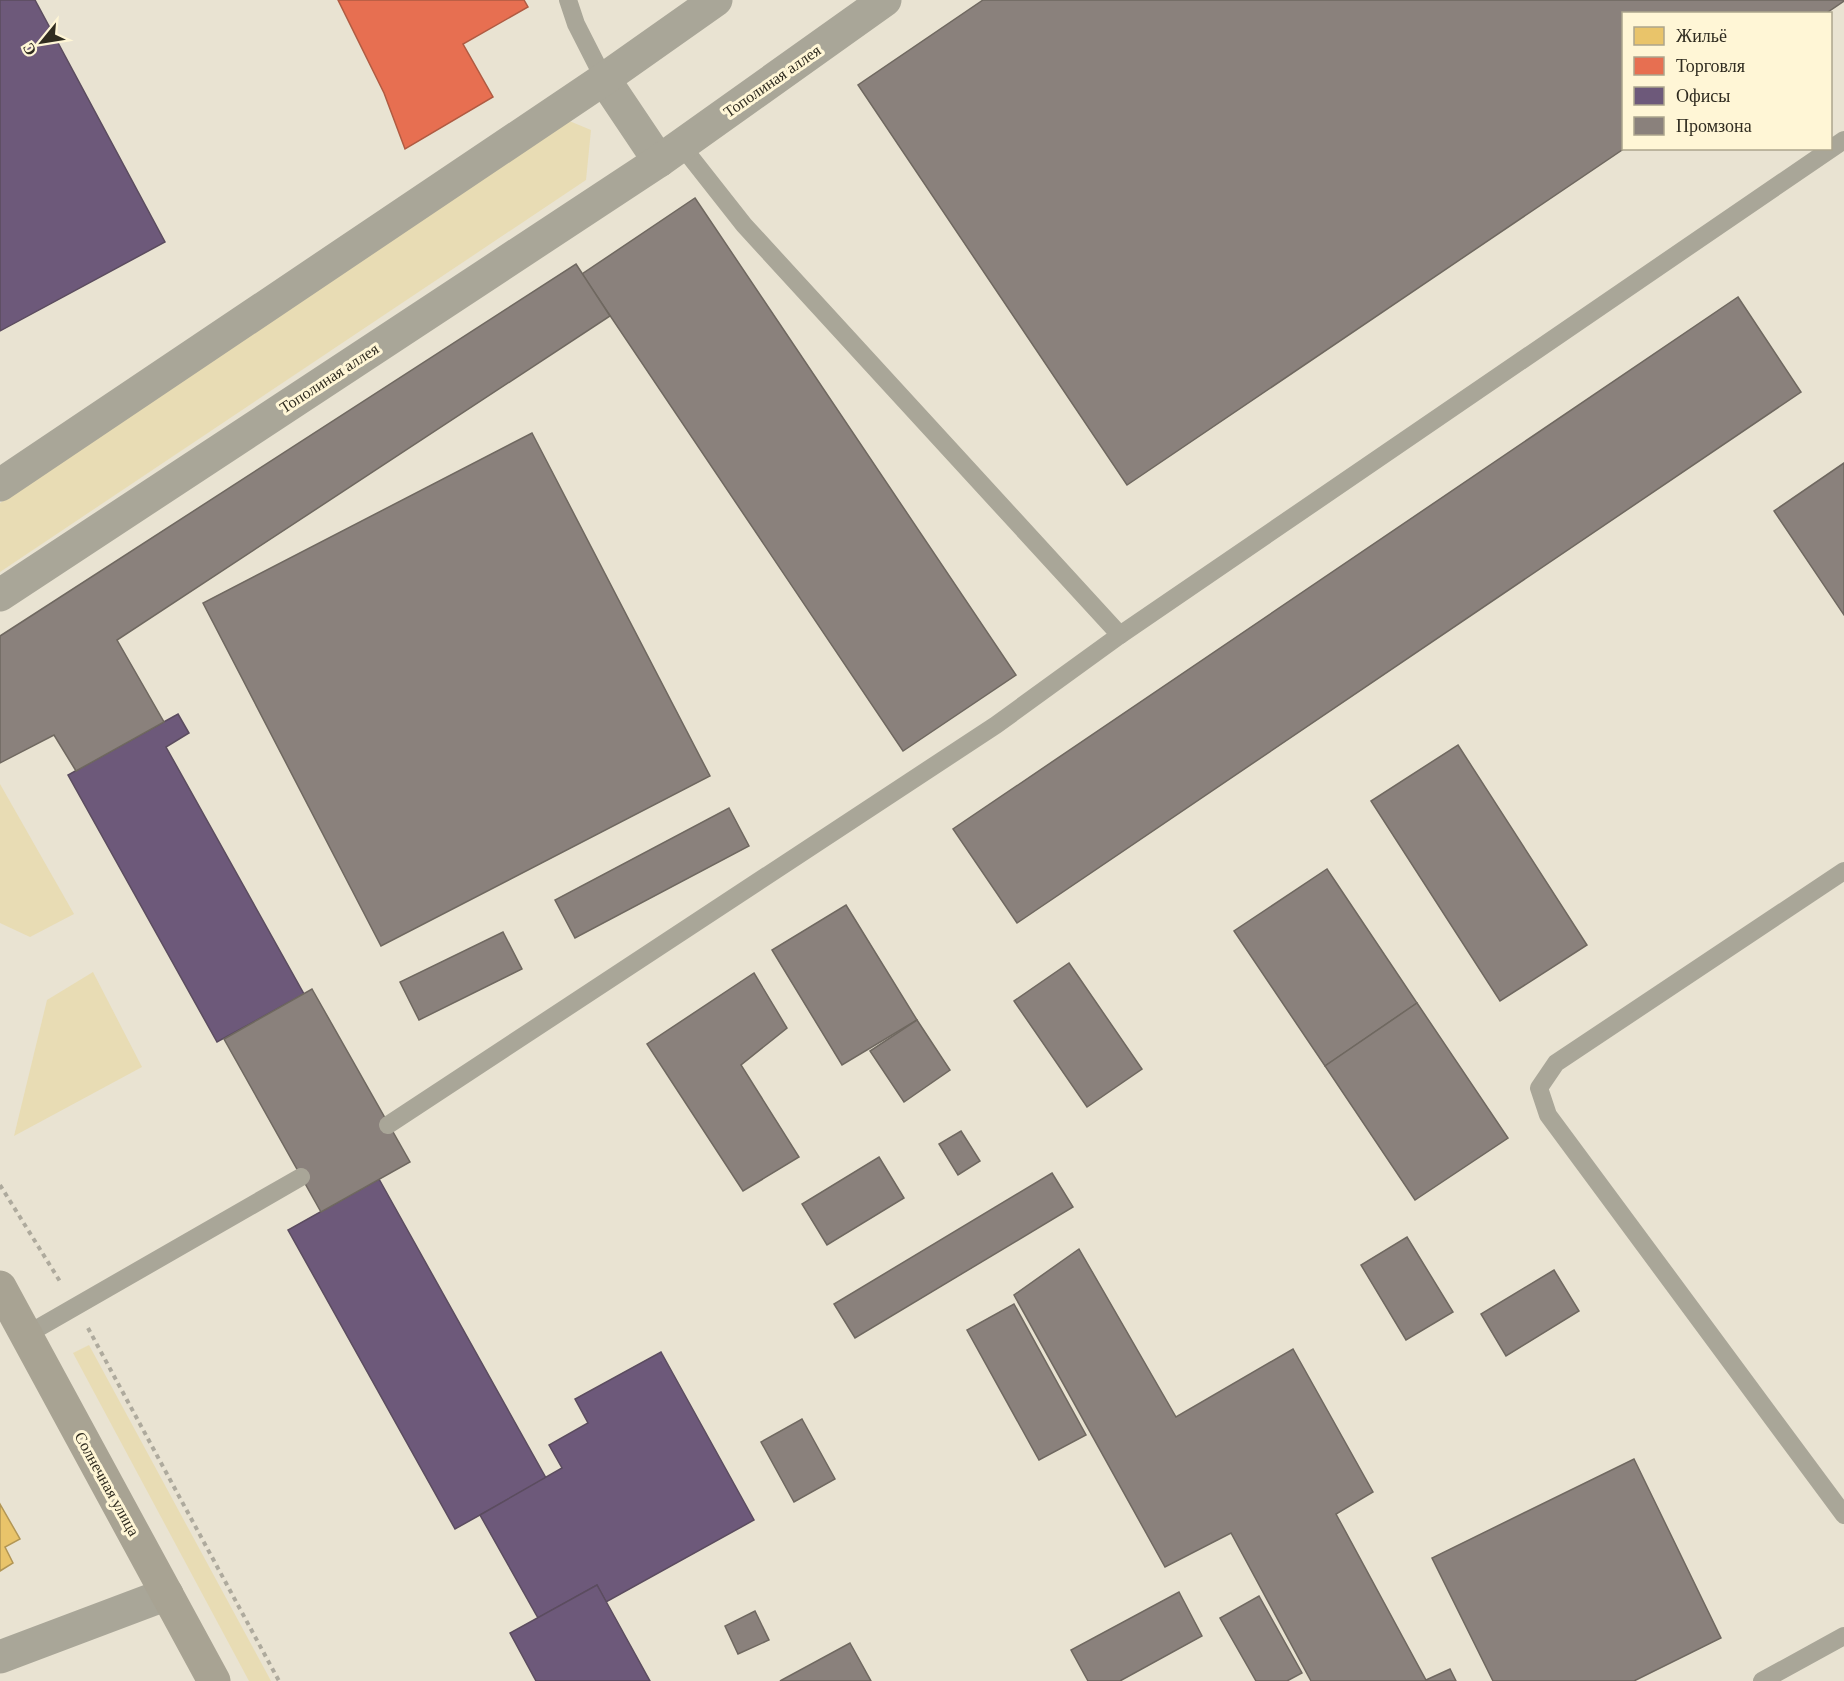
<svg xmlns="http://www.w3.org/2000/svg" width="1844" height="1681" font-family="Georgia,serif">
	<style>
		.green { fill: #e8dcb4 }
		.homes { fill: #e9c46a; stroke: #b29654; stroke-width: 1.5 }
		.shops { fill: #e76f51; stroke: #b05b42; stroke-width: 1.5 }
		.offices { fill: #6d597a; stroke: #5b4c5f; stroke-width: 1.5 }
		.industry { fill: #8a817c; stroke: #6f6860; stroke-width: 1.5 }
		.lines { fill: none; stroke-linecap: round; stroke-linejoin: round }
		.path { stroke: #aeaa9d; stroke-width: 4; stroke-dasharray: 4.5 4.5; stroke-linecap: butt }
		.lane { stroke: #a9a698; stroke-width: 18 }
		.street { stroke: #a9a698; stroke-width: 33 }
		.secondary { stroke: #a8a393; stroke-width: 33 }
		.labels { text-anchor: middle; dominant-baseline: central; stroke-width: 6; stroke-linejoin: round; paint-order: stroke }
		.street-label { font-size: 16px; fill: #302c20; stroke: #fff6d6 }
	</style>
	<rect width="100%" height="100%" fill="#e9e3d2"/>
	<g class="green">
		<path d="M 567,120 L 591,130 L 586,180 L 0,572 L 0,503 Z"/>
		<path d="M 0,784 L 74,914 L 30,937 L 0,923 Z"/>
		<path d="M 93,972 L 142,1067 L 14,1136 L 47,1000 Z"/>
		<path d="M 89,1345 L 271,1681 L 249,1681 L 73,1353 Z"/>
	</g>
	<path class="homes" d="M 0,1504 L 20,1539 L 5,1547 L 13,1563 L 0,1571 Z"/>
	<path class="shops" d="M 338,0 L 524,0 L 528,7 L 463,44 L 493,97 L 405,149 L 384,93 Z"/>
	<g class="offices">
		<path d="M 0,0 L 35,0 L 165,242 L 0,331 Z"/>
		<path d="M 178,714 L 189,733 L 166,747 L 304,994 L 217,1042 L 68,775 Z"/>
		<path d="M 379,1179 L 546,1478 L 455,1529 L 288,1230 Z"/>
		<path d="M 661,1352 L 754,1520 L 606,1602 L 597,1585 L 538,1618 L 480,1515 L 562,1468 L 549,1445 L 588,1423 L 575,1399 Z"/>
		<path d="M 597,1585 L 650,1681 L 536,1681 L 510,1633 Z"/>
	</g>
	<g class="industry">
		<path d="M 983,0 L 1844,0 L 1844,1 L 1825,14 L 1624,14 L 1624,148 L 1625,148 L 1127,485 L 858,85 Z"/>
		<path d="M 695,198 L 1016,675 L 903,751 L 582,274 Z"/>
		<path d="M 576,264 L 610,316 L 117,640 L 164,722 L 76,771 L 54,735 L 0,763 L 0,636 Z"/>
		<path d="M 1738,297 L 1801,392 L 1017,923 L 953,829 Z"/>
		<path d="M 532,433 L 710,776 L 381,946 L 203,603 Z"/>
		<path d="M 1844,463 L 1844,615 L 1774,511 Z"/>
		<path d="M 1458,745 L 1587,945 L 1500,1001 L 1371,801 Z"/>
		<path d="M 729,808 L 749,846 L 575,938 L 555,900 Z"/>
		<path d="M 1327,869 L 1417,1003 L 1325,1066 L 1234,931 Z"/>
		<path d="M 846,905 L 917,1020 L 842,1065 L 772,950 Z"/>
		<path d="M 503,932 L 522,969 L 419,1020 L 400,982 Z"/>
		<path d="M 1069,963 L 1142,1069 L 1087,1107 L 1014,1001 Z"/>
		<path d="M 754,973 L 787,1028 L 741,1065 L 799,1157 L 743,1191 L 647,1044 Z"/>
		<path d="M 312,989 L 410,1162 L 321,1212 L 224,1039 Z"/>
		<path d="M 1417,1003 L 1508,1138 L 1415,1200 L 1325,1066 Z"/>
		<path d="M 917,1020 L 950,1070 L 904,1102 L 870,1051 Z"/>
		<path d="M 961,1131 L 980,1161 L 958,1175 L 939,1144 Z"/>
		<path d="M 879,1157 L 904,1198 L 827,1245 L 802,1204 Z"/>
		<path d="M 1052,1173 L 1073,1207 L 855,1338 L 834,1304 Z"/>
		<path d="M 1407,1237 L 1453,1312 L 1406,1340 L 1361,1265 Z"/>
		<path d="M 1079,1249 L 1176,1417 L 1293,1349 L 1373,1492 L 1336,1514 L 1426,1680 L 1450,1669 L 1456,1681 L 1311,1681 L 1231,1533 L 1165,1567 L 1014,1295 Z"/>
		<path d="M 1554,1270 L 1579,1311 L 1506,1356 L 1481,1314 Z"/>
		<path d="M 1014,1304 L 1086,1435 L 1039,1460 L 967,1330 Z"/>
		<path d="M 802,1419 L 835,1479 L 794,1502 L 761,1442 Z"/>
		<path d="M 1634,1459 L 1721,1638 L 1634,1681 L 1493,1681 L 1432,1558 Z"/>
		<path d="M 1179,1592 L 1202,1636 L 1120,1681 L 1088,1681 L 1071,1650 Z"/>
		<path d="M 1259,1596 L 1302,1673 L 1287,1681 L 1256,1681 L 1220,1618 Z"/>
		<path d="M 755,1611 L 769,1640 L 738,1654 L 725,1626 Z"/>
		<path d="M 850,1643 L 871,1681 L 780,1681 Z"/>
	</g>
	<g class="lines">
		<g class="path">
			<path d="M 0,1185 L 61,1283"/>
			<path d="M 88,1328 L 279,1681"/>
		</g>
		<g class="lane">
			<path d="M 568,0 L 576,24 L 604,79"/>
			<path d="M 1120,635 L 1844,140"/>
			<path d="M 1844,871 L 1556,1063 L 1539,1088 L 1548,1115 L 1844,1515"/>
			<path d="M 388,1125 L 996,725 L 1120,635 L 744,225 L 681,145"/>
			<path d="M 26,1335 L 301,1177"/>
			<path d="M 1762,1681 L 1844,1636"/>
		</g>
		<g class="street">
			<path d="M 604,79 L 659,161"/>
			<path d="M 0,485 L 604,79 L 716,0"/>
			<path d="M 0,595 L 659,161 L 885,0"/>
			<path d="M 0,1657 L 167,1594"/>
		</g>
		<path class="secondary" d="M 0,1287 L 214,1681"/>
	</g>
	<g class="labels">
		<g class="street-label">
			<text transform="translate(772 81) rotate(-35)">Тополиная аллея</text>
			<text transform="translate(329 378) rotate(-33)">Тополиная аллея</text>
			<text transform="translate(107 1484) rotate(61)">Солнечная улица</text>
		</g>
	</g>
	<rect x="1622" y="12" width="210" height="138" fill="#fff6d6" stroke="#aca58d" stroke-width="1.5"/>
	<rect x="1634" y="27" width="30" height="18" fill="#e9c46a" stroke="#aca58d" stroke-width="1.5"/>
	<text x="1676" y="42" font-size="18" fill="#302c20">Жильё</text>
	<rect x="1634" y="57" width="30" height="18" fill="#e76f51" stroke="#aca58d" stroke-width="1.5"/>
	<text x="1676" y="72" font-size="18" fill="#302c20">Торговля</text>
	<rect x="1634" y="87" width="30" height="18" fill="#6d597a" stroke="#aca58d" stroke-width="1.5"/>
	<text x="1676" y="102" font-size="18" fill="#302c20">Офисы</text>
	<rect x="1634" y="117" width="30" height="18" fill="#8a817c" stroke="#aca58d" stroke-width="1.5"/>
	<text x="1676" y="132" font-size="18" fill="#302c20">Промзона</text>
	<g transform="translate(42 42) rotate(240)" stroke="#fff6d6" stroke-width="4.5" paint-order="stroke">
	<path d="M0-4.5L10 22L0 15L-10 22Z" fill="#302c20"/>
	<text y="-9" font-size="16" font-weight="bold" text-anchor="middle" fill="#302c20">С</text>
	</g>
</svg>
